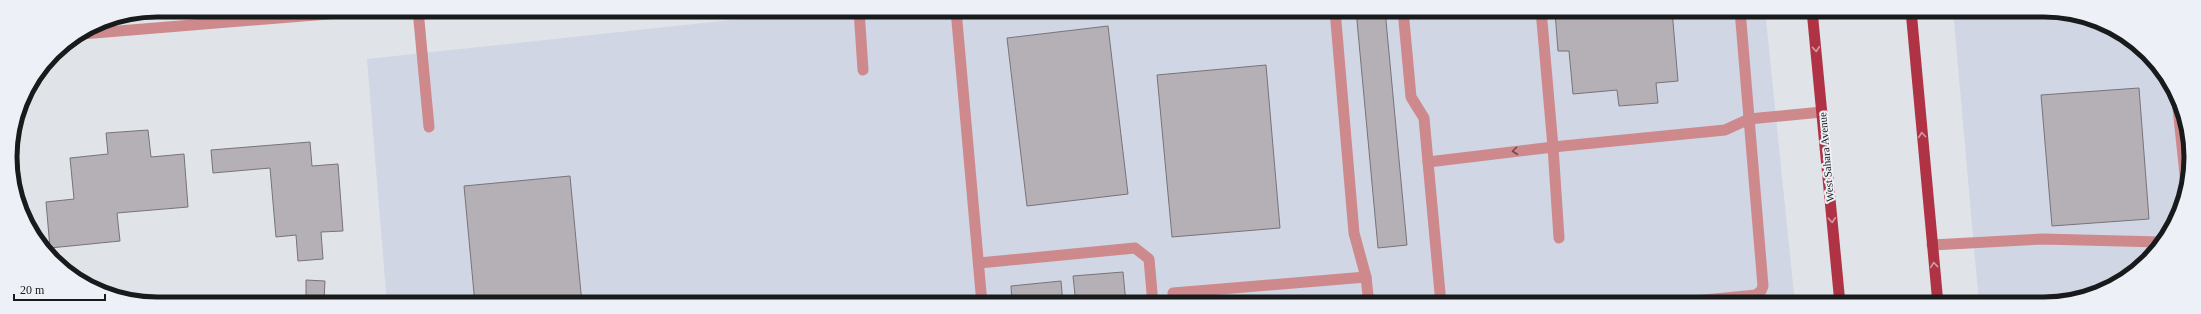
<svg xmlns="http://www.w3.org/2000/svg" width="2201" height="314" font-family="'Times New Roman',serif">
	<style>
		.built { fill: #d0d6e3 }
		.building { fill: #b4b0b6; stroke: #777479 }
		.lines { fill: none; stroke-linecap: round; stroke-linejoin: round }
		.service { stroke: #ce898c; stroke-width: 11 }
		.minor { stroke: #ce898c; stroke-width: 11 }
		.primary { stroke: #af3345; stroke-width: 11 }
		.oneway { stroke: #d19ba6 }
		.oneway2 { stroke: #6a4c4e }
		.labels { text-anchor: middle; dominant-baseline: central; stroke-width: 4; stroke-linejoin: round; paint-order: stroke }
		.street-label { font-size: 11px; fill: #191a1c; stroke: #edf0f6 }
		.rim { fill: none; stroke: #191a1c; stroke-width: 5 }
	</style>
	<rect width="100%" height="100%" fill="#e0e3e8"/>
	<g class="built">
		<path d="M 824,10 L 1765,10 L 1795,304 L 387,304 L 367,59 Z"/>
		<path d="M 1953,10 L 2054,10 L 2109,25 L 2155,60 L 2183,110 L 2191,167 L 2176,222 L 2148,261 L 2109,289 L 2054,304 L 1979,304 Z"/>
	</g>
	<g class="building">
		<path d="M 1356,10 L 1385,10 L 1407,245 L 1378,248 Z"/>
		<path d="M 1565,10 L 1672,10 L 1678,81 L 1656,83 L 1658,103 L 1619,106 L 1617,90 L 1573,94 L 1569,51 L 1558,51 L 1555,12 Z"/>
		<path d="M 1108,26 L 1128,194 L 1027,206 L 1007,38 Z"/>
		<path d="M 1266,65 L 1280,228 L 1172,237 L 1157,75 Z"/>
		<path d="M 2139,88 L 2149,219 L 2052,226 L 2041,95 Z"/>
		<path d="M 148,130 L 151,157 L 184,154 L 188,207 L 117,213 L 120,241 L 50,248 L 46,202 L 74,199 L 70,158 L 108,154 L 106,133 Z"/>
		<path d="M 310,142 L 312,166 L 338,164 L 343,231 L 321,232 L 323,259 L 298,261 L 296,235 L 276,237 L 270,168 L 213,173 L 211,150 Z"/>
		<path d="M 570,176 L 582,304 L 475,304 L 464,186 Z"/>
		<path d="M 1123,272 L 1126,304 L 1076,304 L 1073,276 Z"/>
		<path d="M 306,280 L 325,281 L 324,300 L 306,300 Z"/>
		<path d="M 1061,281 L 1063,304 L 1012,304 L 1011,286 Z"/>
		<path d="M 353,300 L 354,304 L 309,304 Z"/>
	</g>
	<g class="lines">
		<g class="service">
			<path d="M 418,10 L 429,127"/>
			<path d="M 859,10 L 863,70"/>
			<path d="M 956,10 L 982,304"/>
			<path d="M 1335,10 L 1354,233 L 1366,277 L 1369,304"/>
			<path d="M 1403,10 L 1411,97 L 1424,118 L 1441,304"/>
			<path d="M 1541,10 L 1553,147 L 1725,130 L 1749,119 L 1822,112"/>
			<path d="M 2177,99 L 2186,184"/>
			<path d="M 1428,162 L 1553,147 L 1559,238"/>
			<path d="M 1932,245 L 2042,239 L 2161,242"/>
			<path d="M 979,263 L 1135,248 L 1149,259 L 1153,304"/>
			<path d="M 1174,304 L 1173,293 L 1366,277"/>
			<path d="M 1664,304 L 1756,295 L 1761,291 L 1763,286 L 1740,10"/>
		</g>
		<path class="minor" d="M 82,34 L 377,10"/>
		<g class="primary">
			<path d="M 1812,10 L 1840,304"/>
			<path d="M 1911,10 L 1938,304"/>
		</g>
	</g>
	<defs><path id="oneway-chevron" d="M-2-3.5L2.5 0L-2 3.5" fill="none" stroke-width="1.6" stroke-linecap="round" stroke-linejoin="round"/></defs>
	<g class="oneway">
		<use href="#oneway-chevron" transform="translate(1816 49) rotate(85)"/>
		<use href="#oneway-chevron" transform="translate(1922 135) rotate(-95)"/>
		<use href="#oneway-chevron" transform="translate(1832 220) rotate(85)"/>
		<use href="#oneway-chevron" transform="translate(1934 265) rotate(-96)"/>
	</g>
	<use class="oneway2" href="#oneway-chevron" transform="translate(1515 151) rotate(173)"/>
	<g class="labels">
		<g class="street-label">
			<text transform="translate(1826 157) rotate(-95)">West Sahara Avenue</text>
		</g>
	</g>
	<path d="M0 0H2201V314H0ZM157 17H2044A140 140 0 0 1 2184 157V157A140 140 0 0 1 2044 297H157A140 140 0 0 1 17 157V157A140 140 0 0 1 157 17Z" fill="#edf0f6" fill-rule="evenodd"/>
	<path class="rim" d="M157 17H2044A140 140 0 0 1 2184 157V157A140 140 0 0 1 2044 297H157A140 140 0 0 1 17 157V157A140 140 0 0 1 157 17Z"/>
	<path d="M14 294v6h91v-6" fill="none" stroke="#191a1c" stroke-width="2"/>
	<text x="20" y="294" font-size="12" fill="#191a1c" stroke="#edf0f6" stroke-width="3" paint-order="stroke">20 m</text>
</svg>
